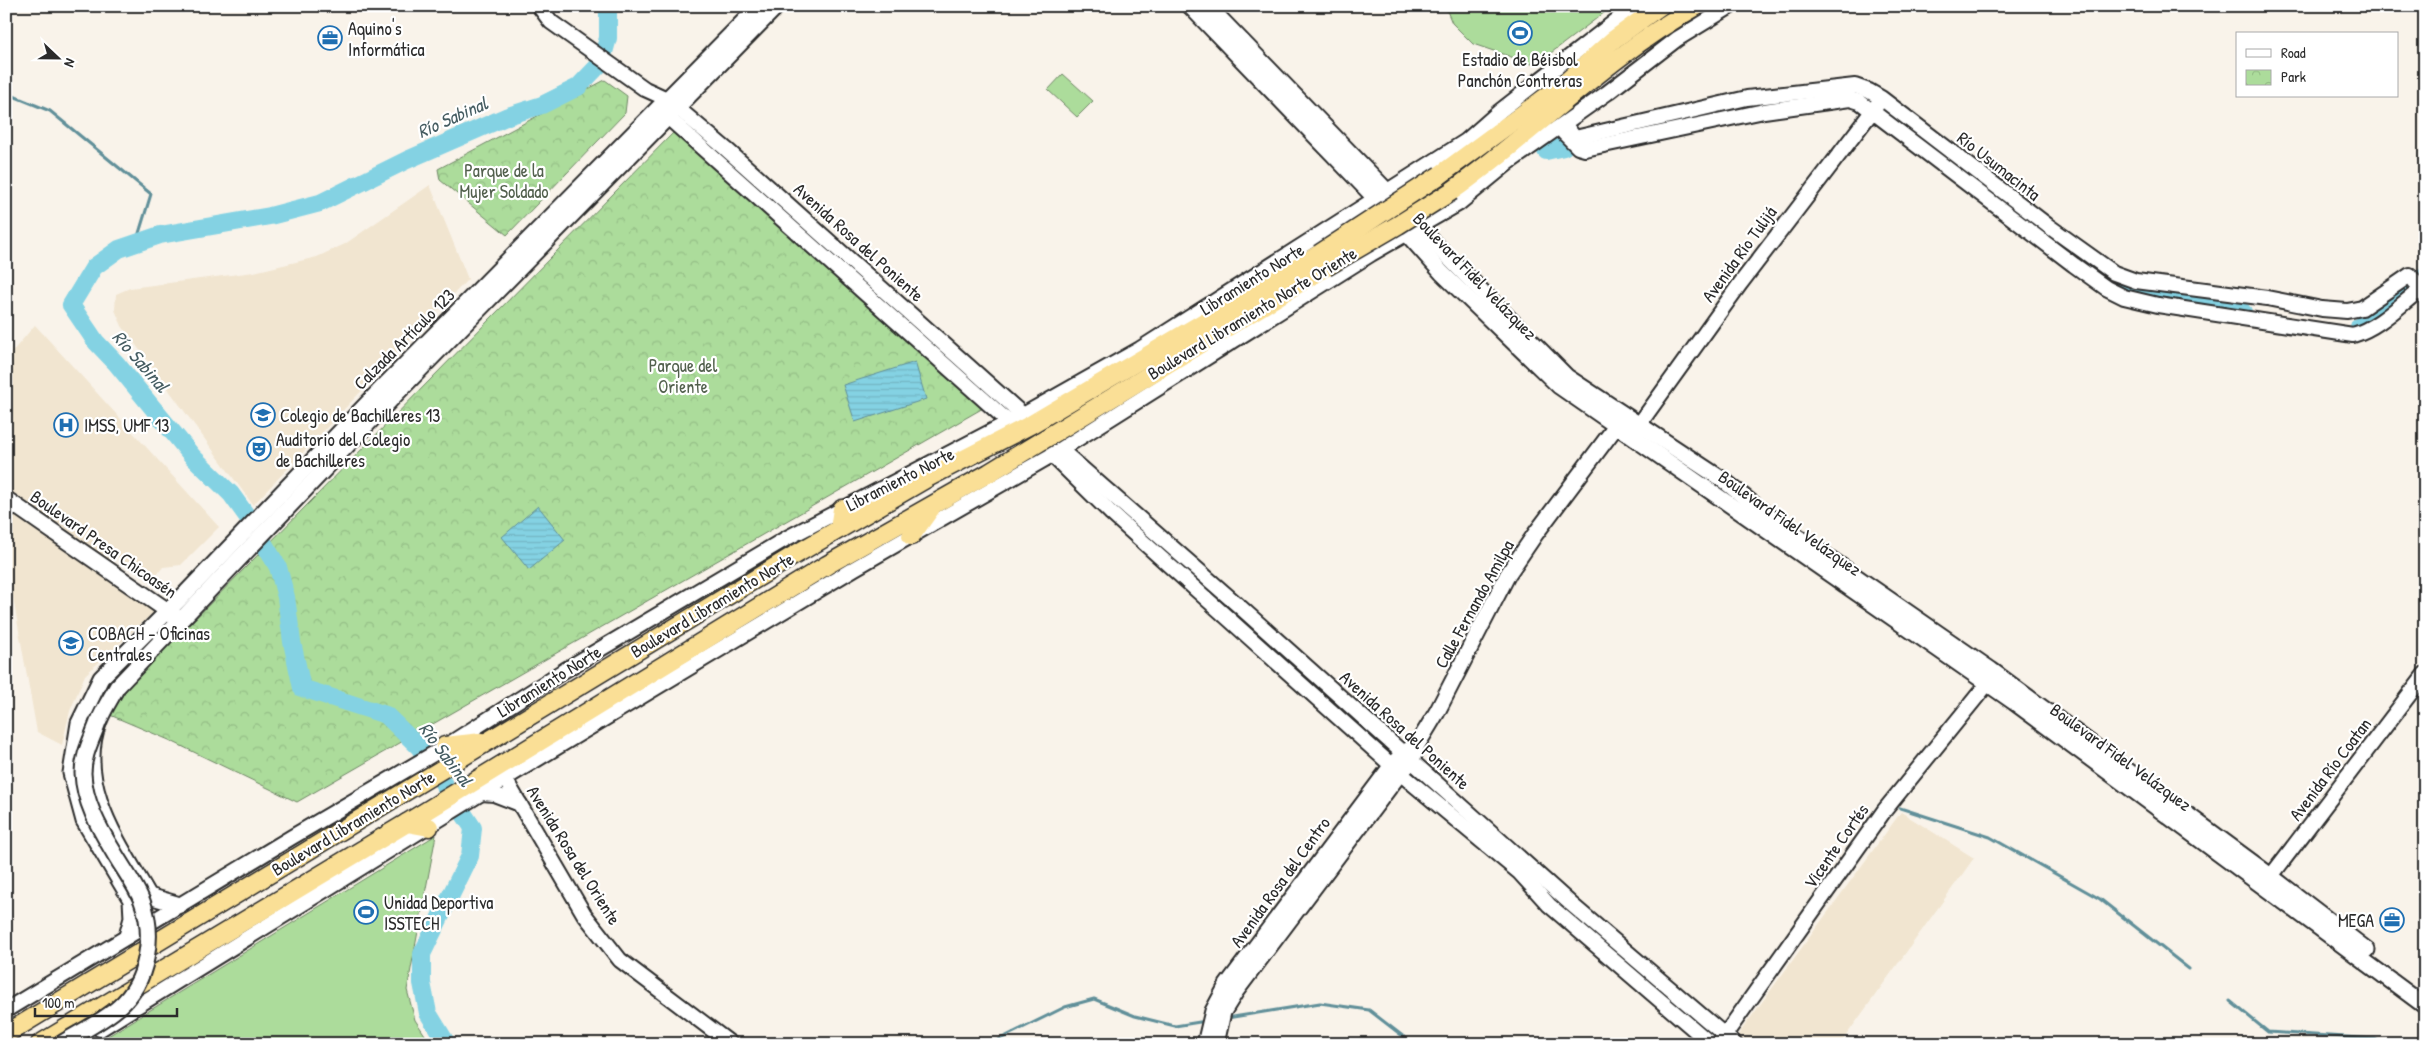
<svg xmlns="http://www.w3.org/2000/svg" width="2431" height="1050" font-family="'Patrick Hand',sans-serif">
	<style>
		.built { fill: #f1e5d0 }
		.grass { fill: #acdc9b; stroke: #6c8463 }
		.park { fill: url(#park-crowns); stroke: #6c8463 }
		.water { fill: url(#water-rules); stroke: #608f99 }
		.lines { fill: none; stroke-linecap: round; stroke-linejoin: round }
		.stream { stroke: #608f99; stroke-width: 3 }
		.river { stroke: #84d2e3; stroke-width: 18 }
		.tertiary-casing { stroke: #2b2b2b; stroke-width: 18 }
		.secondary-casing { stroke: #2b2b2b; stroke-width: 19 }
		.trunk-casing { stroke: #2b2b2b; stroke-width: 21 }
		.tertiary { stroke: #fff; stroke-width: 14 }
		.secondary { stroke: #fff; stroke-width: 15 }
		.trunk { stroke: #fadf96; stroke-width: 18 }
		.secondary-bridge-casing { stroke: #2b2b2b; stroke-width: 19; stroke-linecap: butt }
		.trunk-bridge-casing { stroke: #2b2b2b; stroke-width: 21; stroke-linecap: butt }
		.secondary-bridge { stroke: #fff; stroke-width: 15 }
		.trunk-bridge { stroke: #fadf96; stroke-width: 18 }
		.labels { text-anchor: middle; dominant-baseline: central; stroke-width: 4.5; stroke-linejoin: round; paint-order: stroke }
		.poi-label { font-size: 18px; fill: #2b2b2b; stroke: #fff; text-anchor: start }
		.street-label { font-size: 18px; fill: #2b2b2b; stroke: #fff }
		.park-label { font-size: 18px; fill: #52604d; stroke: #fff }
		.water-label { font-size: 19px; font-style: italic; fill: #465d62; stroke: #fff }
	</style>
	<defs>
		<pattern id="park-crowns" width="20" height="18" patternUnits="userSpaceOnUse" patternTransform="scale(1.25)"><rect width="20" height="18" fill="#acdc9b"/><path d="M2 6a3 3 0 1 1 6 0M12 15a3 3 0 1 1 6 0" fill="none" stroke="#94bd86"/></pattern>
		<pattern id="water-rules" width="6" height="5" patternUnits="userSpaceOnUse" patternTransform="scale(1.25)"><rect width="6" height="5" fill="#84d2e3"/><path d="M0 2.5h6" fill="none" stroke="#72b4c3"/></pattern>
	</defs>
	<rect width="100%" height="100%" fill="#f9f3ea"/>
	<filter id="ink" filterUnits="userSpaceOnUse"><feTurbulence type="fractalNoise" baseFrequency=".02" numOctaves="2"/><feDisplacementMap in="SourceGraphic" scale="10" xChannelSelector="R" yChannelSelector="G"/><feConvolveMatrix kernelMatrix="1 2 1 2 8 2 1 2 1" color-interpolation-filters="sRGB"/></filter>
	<g filter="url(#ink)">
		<g class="built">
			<path d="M 430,185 L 468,279 L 253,505 L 122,326 L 115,310 L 116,294 L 130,288 L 254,272 L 317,257 L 345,244 Z"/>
			<path d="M 35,325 L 219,527 L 181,565 L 163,567 L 152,581 L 113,554 L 107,562 L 6,490 L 6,359 Z"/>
			<path d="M 6,503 L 156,610 L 85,675 L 70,711 L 62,745 L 37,732 L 6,558 Z"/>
			<path d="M 1901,812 L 1974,858 L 1840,1044 L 1743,1044 L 1735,1039 Z"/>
		</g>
		<g class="grass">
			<path d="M 1445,6 L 1613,6 L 1535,65 L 1473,44 L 1452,23 Z"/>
			<path d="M 1063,74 L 1093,101 L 1077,117 L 1048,90 Z"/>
			<path d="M 436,835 L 407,990 L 415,1020 L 431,1044 L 95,1044 Z"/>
		</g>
		<g class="park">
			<path d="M 605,80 L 627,96 L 625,113 L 507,235 L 440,180 L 438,169 Z"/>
			<path d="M 675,131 L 985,407 L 297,802 L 169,740 L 110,715 L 128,687 Z"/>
		</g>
		<g class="water">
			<path d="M 915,362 L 926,399 L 855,422 L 843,385 Z"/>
			<path d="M 538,506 L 565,540 L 529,570 L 502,537 Z"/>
		</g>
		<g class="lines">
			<g class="stream">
				<path d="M 6,93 L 50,111 L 151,194 L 136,243"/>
				<path d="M 1900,808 L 1990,837 L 2100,899 L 2189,969"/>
				<path d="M 2230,1001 L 2268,1032 L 2375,1039 L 2384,1044"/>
				<path d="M 1227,1018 L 1320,1003 L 1369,1010 L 1413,1044"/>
				<path d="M 990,1044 L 1065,1007 L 1094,999 L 1135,1016 L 1175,1026 L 1206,1021"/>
			</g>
			<g class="river">
				<path d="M 1883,109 L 1992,194"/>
				<path d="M 1628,134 L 1717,112"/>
				<path d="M 1546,151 L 1564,147"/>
				<path d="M 2002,201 L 2115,286 L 2135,293 L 2243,312"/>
				<path d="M 2424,277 L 2425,277"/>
				<path d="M 2359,327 L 2373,319 L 2414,285"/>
				<path d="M 447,1044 L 428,1013 L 422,983 L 422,954 L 470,856 L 473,828 L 419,747 L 386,715 L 302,688 L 292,642 L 286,597 L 278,567 L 249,519 L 231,494 L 193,457 L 116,363 L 96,342 L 71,305 L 94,267 L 119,249 L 160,235 L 270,216 L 320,203 L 407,160 L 508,116 L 542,105 L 578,87 L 601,63 L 608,38 L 608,6"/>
			</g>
			<g class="tertiary-casing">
				<g id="tertiary">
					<path d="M 539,6 L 551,22 L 645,89 L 667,99 L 726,149 L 1023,415"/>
					<path d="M 661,111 L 1009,422"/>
					<path d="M 1564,124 L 1575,138 L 1747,98 L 1855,86 L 1869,91 L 1881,98 L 2047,225 L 2114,273 L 2136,281 L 2267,298 L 2322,309 L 2347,311 L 2362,308 L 2410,275 L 2425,296"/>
					<path d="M 1564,133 L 1578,147 L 1585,149 L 1764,111 L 1850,99 L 1860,102 L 2074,265 L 2106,288 L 2124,297 L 2158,305 L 2353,335 C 2378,328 2400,305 2420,290"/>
					<path d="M 1633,433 L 1740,284 L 1877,105"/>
					<path d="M 1061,450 L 1239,606 L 1571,904 L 1735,1044"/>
					<path d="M 1052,455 L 1111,513 L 1400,773 L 1519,872 L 1549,905 L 1711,1044"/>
					<path d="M 505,779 L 584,914 L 620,960 L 731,1044"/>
					<path d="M 482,793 L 494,794 L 520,804"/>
					<path d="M 2265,884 L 2425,674"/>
					<path d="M 6,1010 L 292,837 L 440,750 L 565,670 L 787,538 L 1023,415 L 1140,349 L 1466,141 L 1500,111 L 1635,6"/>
					<path d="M 100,1029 L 514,773 L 855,568 L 1052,455 L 1371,254 L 1458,204 L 1508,163 L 1607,93 L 1677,39 L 1731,6"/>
					<path d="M 1720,1042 L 1884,811 L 1987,684"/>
				</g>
			</g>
			<g class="secondary-casing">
				<g id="secondary">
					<path d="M 1190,6 L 1376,199 L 1442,273 L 1559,386 L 2014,702 L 2425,1006"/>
					<path d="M 1208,6 L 1386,190 L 1418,227 L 1567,377 L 1723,480 L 1764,513 L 1991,670 L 2272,877 L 2367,950"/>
					<path d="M 6,499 L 175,616"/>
					<path d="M 180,905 L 149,896 C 120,845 74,783 99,721 C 103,710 111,698 117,687 L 397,393 L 777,6"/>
					<path d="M 127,936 L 132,918 L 131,900 L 84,821 L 71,773 L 79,723 L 101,678 L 183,596 L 385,385 L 759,6"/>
					<path d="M 1205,1044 L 1213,1011 L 1227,985 L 1392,765 L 1403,753 L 1417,745"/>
					<path d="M 1216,1044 L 1223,1012 L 1236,991 L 1400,773 L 1412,761 L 1417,745 L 1437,712 L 1508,574 L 1536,533 L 1623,417"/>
				</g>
			</g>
			<g class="trunk-casing">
				<g id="trunk">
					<path d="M 1440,175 L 1565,83 L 1613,40 L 1660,6"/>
					<path d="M 1452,191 C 1535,132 1607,56 1697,6"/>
					<path d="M 839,529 L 842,509"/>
					<path d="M 911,536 L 931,508"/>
					<path d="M 445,746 L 482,742"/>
					<path d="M 407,823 L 429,827"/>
					<path d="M 6,1034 L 798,553 L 929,477 L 1030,425 L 1319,254"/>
					<path d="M 40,1044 L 407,823 L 827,565 L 989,473 L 1326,267"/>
				</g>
			</g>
			<use href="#tertiary" class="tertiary"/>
			<use href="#secondary" class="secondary"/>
			<use href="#trunk" class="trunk"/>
			<g class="secondary-bridge-casing">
				<path id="secondary-bridge" d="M 61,1044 C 80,1032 102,1022 119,1007 C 148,982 155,935 142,901 C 135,884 122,867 113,851 C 99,828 84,801 83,773 C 83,755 92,739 98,722"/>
			</g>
			<g class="trunk-bridge-casing">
				<g id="trunk-bridge">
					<path d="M 1319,254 L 1440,175"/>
					<path d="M 1326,267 L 1398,225 L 1452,191"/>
				</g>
			</g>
			<use href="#secondary-bridge" class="secondary-bridge"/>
			<use href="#trunk-bridge" class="trunk-bridge"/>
		</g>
	</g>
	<defs>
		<g id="stadium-ring" transform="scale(1.25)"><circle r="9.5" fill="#fff" stroke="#1f6fb2" stroke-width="1.5"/><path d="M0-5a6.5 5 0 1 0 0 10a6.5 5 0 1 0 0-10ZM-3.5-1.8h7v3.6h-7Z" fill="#1f6fb2"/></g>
		<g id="office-ring" transform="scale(1.25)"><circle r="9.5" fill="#fff" stroke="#1f6fb2" stroke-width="1.5"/><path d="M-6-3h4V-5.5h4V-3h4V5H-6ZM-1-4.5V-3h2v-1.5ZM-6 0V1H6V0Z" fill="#1f6fb2"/></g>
		<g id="school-ring" transform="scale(1.25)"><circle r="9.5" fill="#fff" stroke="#1f6fb2" stroke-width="1.5"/><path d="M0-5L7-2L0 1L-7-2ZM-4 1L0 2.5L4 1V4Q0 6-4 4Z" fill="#1f6fb2"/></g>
		<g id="hospital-ring" transform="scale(1.25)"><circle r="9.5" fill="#fff" stroke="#1f6fb2" stroke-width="1.5"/><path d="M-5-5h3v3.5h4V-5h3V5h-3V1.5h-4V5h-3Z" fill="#1f6fb2"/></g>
		<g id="theatre-ring" transform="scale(1.25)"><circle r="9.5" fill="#fff" stroke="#1f6fb2" stroke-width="1.5"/><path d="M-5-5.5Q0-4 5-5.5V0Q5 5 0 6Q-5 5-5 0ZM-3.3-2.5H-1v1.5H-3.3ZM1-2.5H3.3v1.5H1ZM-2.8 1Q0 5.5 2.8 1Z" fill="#1f6fb2"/></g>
	</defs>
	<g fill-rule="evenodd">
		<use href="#stadium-ring" x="1520" y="33"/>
		<use href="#office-ring" x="330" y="38"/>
		<use href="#school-ring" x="263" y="415"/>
		<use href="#hospital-ring" x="66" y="425"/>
		<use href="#theatre-ring" x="259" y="449"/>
		<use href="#school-ring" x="71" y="643"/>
		<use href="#stadium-ring" x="366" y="912"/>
		<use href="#office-ring" x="2392" y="920"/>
	</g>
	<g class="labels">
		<g class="poi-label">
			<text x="348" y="28">Aquino's<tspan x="348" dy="21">Informática</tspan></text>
			<text x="1520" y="59" text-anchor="middle">Estadio de Béisbol<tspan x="1520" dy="21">Panchón Contreras</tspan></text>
			<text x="280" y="415">Colegio de Bachilleres 13</text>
			<text x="84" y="425">IMSS, UMF 13</text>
			<text x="276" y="439">Auditorio del Colegio<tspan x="276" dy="21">de Bachilleres</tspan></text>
			<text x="88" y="633">COBACH - Oficinas<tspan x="88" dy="21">Centrales</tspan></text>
			<text x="384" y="902">Unidad Deportiva<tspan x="384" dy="21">ISSTECH</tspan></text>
			<text x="2374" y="920" text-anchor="end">MEGA</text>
		</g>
		<g class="street-label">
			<text transform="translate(1999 166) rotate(38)">Río Usumacinta</text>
			<text transform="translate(859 242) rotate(42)">Avenida Rosa del Poniente</text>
			<text transform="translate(1739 254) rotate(-54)">Avenida Río Tulijá</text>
			<text transform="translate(1475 276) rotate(46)">Boulevard Fidel Velázquez</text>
			<text transform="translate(1252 279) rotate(-32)">Libramiento Norte</text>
			<text transform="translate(1252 313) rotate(-31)">Boulevard Libramiento Norte Oriente</text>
			<text transform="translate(404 339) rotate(-45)">Calzada Artículo 123</text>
			<text transform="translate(900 479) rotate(-27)">Libramiento Norte</text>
			<text transform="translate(1790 523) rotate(35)">Boulevard Fidel Velázquez</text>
			<text transform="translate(104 544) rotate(35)">Boulevard Presa Chicoasén</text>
			<text transform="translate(1474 604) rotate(-61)">Calle Fernando Amilpa</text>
			<text transform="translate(712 605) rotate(-31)">Boulevard Libramiento Norte</text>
			<text transform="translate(549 681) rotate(-32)">Libramiento Norte</text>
			<text transform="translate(1405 730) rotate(42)">Avenida Rosa del Poniente</text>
			<text transform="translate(2121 757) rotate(36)">Boulevard Fidel Velázquez</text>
			<text transform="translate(2330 769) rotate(-53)">Avenida Río Coatan</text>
			<text transform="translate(353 823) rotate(-31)">Boulevard Libramiento Norte</text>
			<text transform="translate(1836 846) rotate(-55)">Vicente Cortés</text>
			<text transform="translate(574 855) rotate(58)">Avenida Rosa del Oriente</text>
			<text transform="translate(1280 882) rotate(-54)">Avenida Rosa del Centro</text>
		</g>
		<g class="park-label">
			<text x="504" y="170">Parque de la<tspan x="504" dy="21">Mujer Soldado</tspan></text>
			<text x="683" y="365">Parque del<tspan x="683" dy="21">Oriente</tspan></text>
		</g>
		<g class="water-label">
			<text transform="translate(452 117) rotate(-24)">Río Sabinal</text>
			<text transform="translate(141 361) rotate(49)">Río Sabinal</text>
			<text transform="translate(446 754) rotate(53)">Río Sabinal</text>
		</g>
	</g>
	<rect width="2431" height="1050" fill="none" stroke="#fff" stroke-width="25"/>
	<rect x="12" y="12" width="2406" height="1025" fill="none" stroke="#2b2b2b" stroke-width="2" filter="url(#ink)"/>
	<rect x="2236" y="32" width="162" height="65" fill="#ffffff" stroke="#aaaaaa"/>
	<rect x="2246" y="49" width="25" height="8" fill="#ffffff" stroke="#aaaaaa"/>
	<text x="2281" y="58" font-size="15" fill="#2b2b2b">Road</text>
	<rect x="2246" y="70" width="25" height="15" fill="url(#park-crowns)" stroke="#aaaaaa"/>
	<text x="2281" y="82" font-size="15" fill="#2b2b2b">Park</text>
	<g transform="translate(58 58) rotate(112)" stroke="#ffffff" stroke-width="4" paint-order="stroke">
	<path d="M0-4L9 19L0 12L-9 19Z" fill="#2b2b2b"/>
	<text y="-8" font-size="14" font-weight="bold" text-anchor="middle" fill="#2b2b2b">N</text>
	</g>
	<path d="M35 1008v8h142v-8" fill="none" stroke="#2b2b2b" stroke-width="2.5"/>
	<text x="42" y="1008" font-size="15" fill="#2b2b2b" stroke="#ffffff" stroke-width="4" paint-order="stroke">100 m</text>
</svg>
